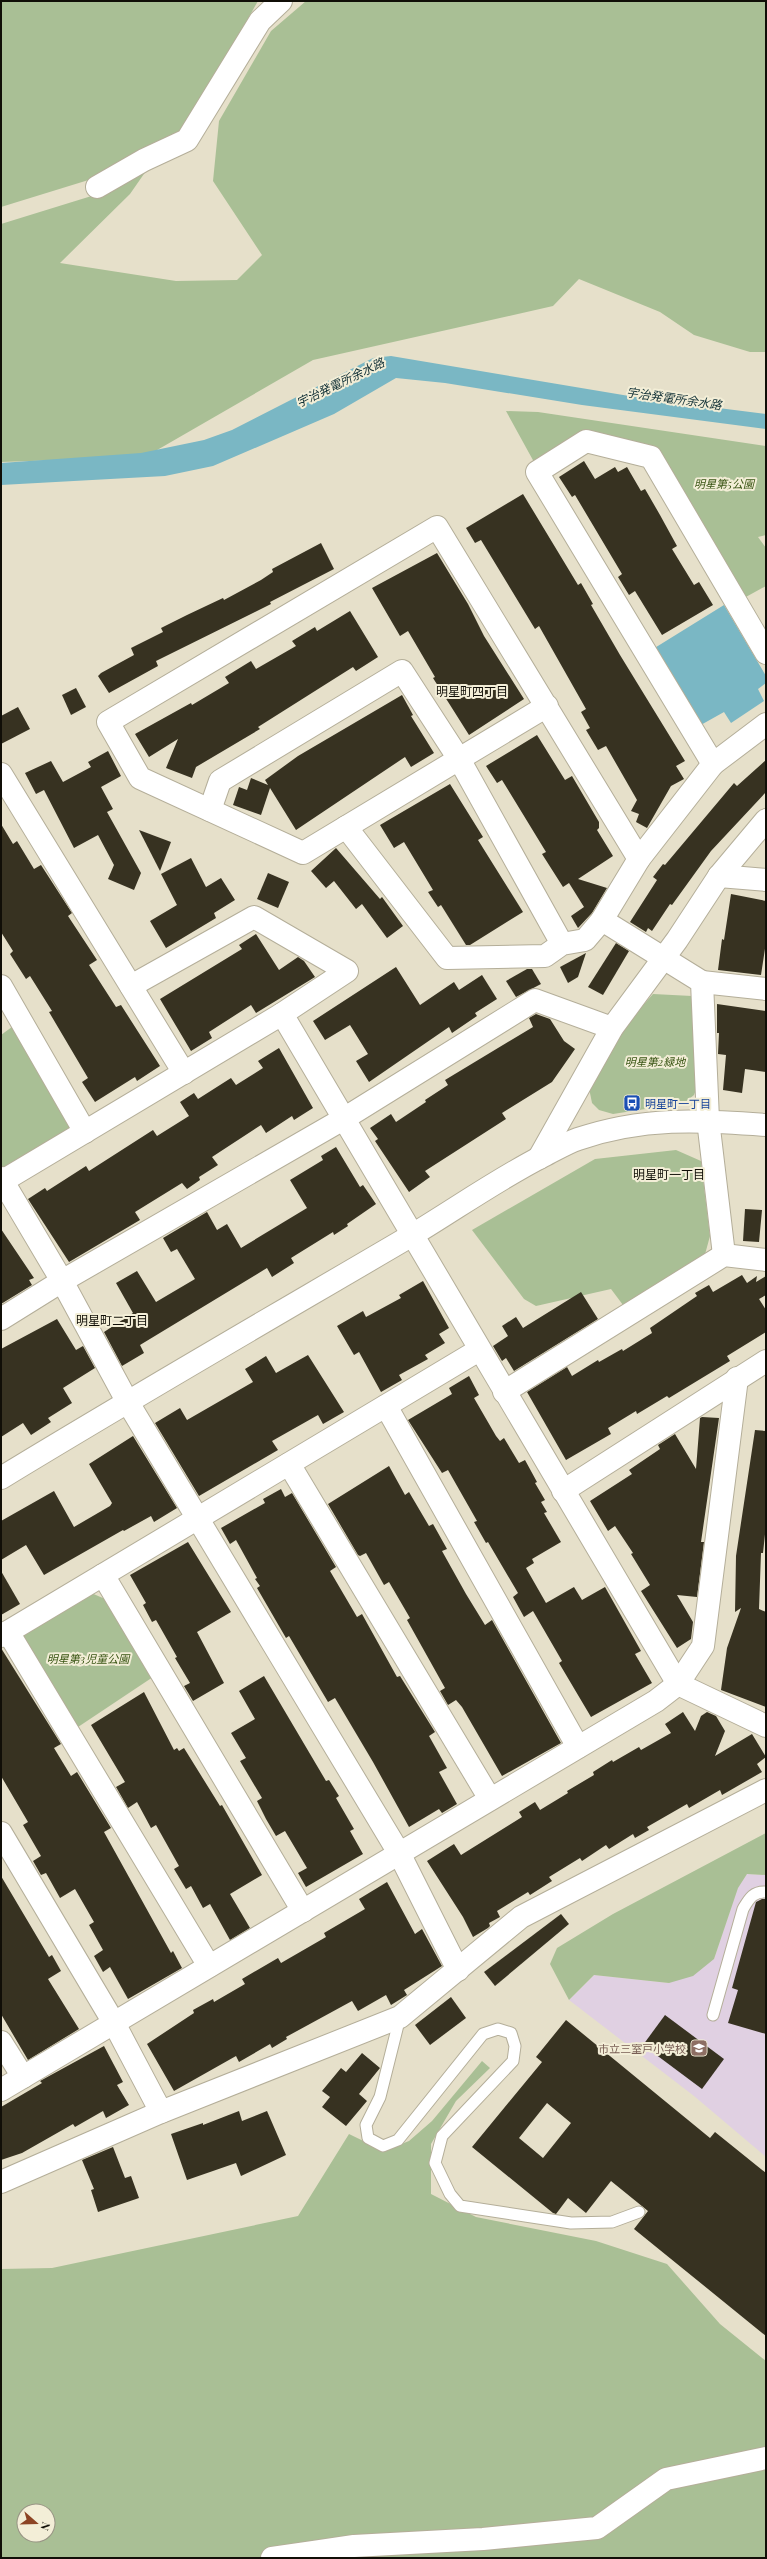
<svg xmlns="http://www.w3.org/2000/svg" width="767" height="2559" font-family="'Playfair Display','Noto Sans JP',serif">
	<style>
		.education { fill: #e0d0e2 }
		.green { fill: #a9bf95; fill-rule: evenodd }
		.water { fill: #7ab7c4 }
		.building { fill: #373221; fill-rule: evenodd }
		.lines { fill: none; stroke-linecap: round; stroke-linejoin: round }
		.service-casing { stroke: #b4ae99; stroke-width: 13 }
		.minor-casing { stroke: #b4ae99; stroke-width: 24 }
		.tertiary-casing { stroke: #b4ae99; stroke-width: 24 }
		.service { stroke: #fff; stroke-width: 11 }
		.minor { stroke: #fff; stroke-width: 22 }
		.tertiary { stroke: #fff; stroke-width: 22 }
		.labels { text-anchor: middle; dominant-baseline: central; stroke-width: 4; stroke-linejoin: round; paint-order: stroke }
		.park-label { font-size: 11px; font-style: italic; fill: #385413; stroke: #f3eed7 }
		.transit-label { font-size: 11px; fill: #164399; stroke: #f3eed7; text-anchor: start }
		.education-label { font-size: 11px; fill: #785e54; stroke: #f3eed7; text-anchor: end }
		.water-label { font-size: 12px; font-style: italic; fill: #113036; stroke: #f3eed7 }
		.neighbourhood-label { font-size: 12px; fill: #100e07; stroke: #f3eed7 }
	</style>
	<rect width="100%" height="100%" fill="#e6e0ca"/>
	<path class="education" d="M 747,1874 L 766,1875 L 766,2157 L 694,2096 L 569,2000 L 594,1975 L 669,1983 L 714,1959 L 738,1887 Z"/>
	<g class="green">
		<path d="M 1,1 L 258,1 L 183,134 L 95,178 L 1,207 Z"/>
		<path d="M 306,1 L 766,1 L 766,352 L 750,352 L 694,335 L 660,312 L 579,279 L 553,306 L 313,360 L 145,457 L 1,462 L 1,224 L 98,194 L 146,171 L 130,194 L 60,263 L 176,281 L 237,280 L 262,255 L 213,181 L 219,121 L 271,31 Z"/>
		<path d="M 506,411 L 538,412 L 766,446 L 766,535 L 758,537 L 766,548 L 766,586 L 744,598 L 657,452 L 580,436 L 534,462 Z"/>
		<path d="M 653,994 L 692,996 L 701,1076 L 694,1095 L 684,1103 L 613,1114 L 599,1110 L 592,1103 L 589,1088 L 621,1030 Z"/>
		<path d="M 16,1024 L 72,1128 L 10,1169 L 1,1168 L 1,1035 Z"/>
		<path d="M 676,1150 L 701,1161 L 710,1236 L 704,1258 L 623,1305 L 611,1289 L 536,1306 L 524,1299 L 472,1230 L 595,1159 Z"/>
		<path d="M 89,1592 L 105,1599 L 153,1677 L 75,1729 L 21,1636 Z"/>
		<path d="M 766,1833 L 766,1875 L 747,1874 L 738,1888 L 714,1959 L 693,1976 L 669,1983 L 594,1975 L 569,2000 L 550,1964 L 557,1948 L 613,1914 Z"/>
		<path d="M 482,2061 L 490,2068 L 456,2101 L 431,2144 L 431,2194 L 476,2217 L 596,2241 L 667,2264 L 720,2324 L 766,2361 L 766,2558 L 1,2558 L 1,2269 L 52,2268 L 298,2216 L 349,2134 L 384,2151 L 409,2141 L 432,2121 ZM 24,2511 L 48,2511 L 48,2535 L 24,2535 Z"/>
	</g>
	<g class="water">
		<path d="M 391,356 L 647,399 L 766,414 L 766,429 L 582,405 L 445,383 L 396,378 L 334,414 L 213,466 L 165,476 L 1,485 L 1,463 L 141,453 L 204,440 L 232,430 L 373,358 Z"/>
		<path d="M 724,605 L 766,676 L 766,683 L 758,689 L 764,701 L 731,723 L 724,712 L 699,726 L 653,649 Z"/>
	</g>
	<g class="building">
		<path d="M 584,461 L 595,479 L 615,467 L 618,472 L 627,467 L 641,491 L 645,489 L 660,515 L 677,546 L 672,549 L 694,585 L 699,582 L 713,605 L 662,635 L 635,591 L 629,595 L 618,577 L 622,574 L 575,495 L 572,497 L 559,477 Z"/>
		<path d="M 523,494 L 578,585 L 581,583 L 593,604 L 591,605 L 620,655 L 685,761 L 676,766 L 684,779 L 671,786 L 647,828 L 636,822 L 639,814 L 631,811 L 637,800 L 606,746 L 598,750 L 586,730 L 590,728 L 581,712 L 586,709 L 539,626 L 535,629 L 481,540 L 475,543 L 466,528 Z"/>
		<path d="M 321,543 L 334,569 L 270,602 L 271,604 L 156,661 L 158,666 L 109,693 L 98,676 L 101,673 L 134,655 L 131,648 L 163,632 L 161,628 L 187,615 L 223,598 L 224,600 L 261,580 L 273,572 L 272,569 Z"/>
		<path d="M 437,553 L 468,604 L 484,636 L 524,699 L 469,735 L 433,678 L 435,677 L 408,631 L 400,636 L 372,588 Z"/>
		<path d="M 350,611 L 378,657 L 356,671 L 353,667 L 258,727 L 260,729 L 196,767 L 192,778 L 166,768 L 178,739 L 149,757 L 135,734 L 191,703 L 192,705 L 229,683 L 225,677 L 251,661 L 256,669 L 296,646 L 292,641 L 315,627 L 317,631 Z"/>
		<path d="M 76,688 L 86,707 L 71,715 L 62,695 Z"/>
		<path d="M 402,695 L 413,715 L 411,716 L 434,753 L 411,767 L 405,757 L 296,830 L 270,788 L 261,815 L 233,805 L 239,787 L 247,790 L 251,778 L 268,785 L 265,780 L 298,756 Z"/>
		<path d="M 18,707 L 30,729 L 1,744 L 1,716 Z"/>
		<path d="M 537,735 L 565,780 L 572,776 L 599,822 L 599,828 L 597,830 L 613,856 L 578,879 L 607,888 L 592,913 L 578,928 L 571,916 L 584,907 L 569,883 L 563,887 L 542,854 L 546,852 L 502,780 L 497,783 L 486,766 Z"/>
		<path d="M 108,751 L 121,776 L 101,787 L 113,809 L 107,812 L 141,873 L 134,890 L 108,879 L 114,865 L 98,835 L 74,848 L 44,790 L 36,794 L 25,773 L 51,761 L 63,782 L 91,767 L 88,762 Z"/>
		<path d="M 766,760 L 766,792 L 711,851 L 672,905 L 670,904 L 652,931 L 648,928 L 646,932 L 630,922 L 657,880 L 653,877 L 663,864 L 665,865 L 734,783 L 737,786 Z"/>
		<path d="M 450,784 L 483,837 L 478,840 L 523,912 L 470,945 L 466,945 L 441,905 L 438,907 L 428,892 L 433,890 L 404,842 L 394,848 L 380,825 Z"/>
		<path d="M 1,824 L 13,844 L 17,841 L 34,869 L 41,865 L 72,913 L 68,916 L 97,960 L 89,965 L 116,1007 L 121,1005 L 160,1066 L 137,1081 L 135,1077 L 95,1102 L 82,1082 L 88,1078 L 49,1012 L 52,1011 L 30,976 L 26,979 L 10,954 L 13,951 L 1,932 Z"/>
		<path d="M 139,830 L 171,842 L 160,871 Z"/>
		<path d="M 336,848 L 380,899 L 382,897 L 403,926 L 387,938 L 362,904 L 356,909 L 334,881 L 326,888 L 311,871 Z"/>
		<path d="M 191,858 L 206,887 L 221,878 L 235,900 L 214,913 L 216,918 L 166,948 L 150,921 L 177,905 L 161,874 Z"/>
		<path d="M 268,873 L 289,882 L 278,908 L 257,899 Z"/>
		<path d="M 731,894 L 766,901 L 766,942 L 761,975 L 718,970 L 722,939 L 724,940 Z"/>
		<path d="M 256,934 L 279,970 L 298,957 L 304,961 L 315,977 L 256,1013 L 251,1005 L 209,1032 L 212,1038 L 191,1051 L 160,999 L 242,949 L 239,945 Z"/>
		<path d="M 616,943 L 629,951 L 603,995 L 588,987 Z"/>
		<path d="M 586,953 L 578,977 L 568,983 L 560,967 Z"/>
		<path d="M 396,967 L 420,1005 L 454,982 L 459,990 L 482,975 L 497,999 L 475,1013 L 477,1016 L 452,1033 L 449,1027 L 369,1082 L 356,1061 L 368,1054 L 350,1025 L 325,1040 L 313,1021 Z"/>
		<path d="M 527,969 L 532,969 L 541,984 L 516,997 L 506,981 Z"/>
		<path d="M 717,1004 L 766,1011 L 766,1072 L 745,1069 L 742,1093 L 723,1090 L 726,1055 L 718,1054 L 719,1033 L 717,1033 Z"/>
		<path d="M 536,1014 L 550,1019 L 564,1041 L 575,1049 L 552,1082 L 502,1113 L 506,1119 L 425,1171 L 430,1177 L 409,1192 L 375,1141 L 378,1139 L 370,1128 L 391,1114 L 396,1122 L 426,1102 L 425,1100 L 448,1085 L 445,1080 L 533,1027 L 529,1018 Z"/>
		<path d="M 279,1048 L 313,1108 L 294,1120 L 292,1116 L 266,1133 L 261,1125 L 212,1157 L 218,1165 L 199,1177 L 200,1180 L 187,1189 L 182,1183 L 135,1212 L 140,1220 L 69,1262 L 28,1199 L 45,1188 L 47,1191 L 86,1166 L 89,1171 L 153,1130 L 157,1136 L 189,1116 L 180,1102 L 194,1093 L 198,1099 L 231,1078 L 236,1085 L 263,1068 L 258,1061 Z"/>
		<path d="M 336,1147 L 360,1187 L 363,1185 L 376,1204 L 347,1224 L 348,1226 L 334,1235 L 333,1232 L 291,1258 L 294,1263 L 272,1277 L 267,1268 L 140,1345 L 144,1353 L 122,1366 L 104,1332 L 133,1313 L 116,1283 L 137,1271 L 156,1302 L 195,1279 L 177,1249 L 171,1252 L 163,1238 L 207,1212 L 217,1230 L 227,1224 L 241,1248 L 307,1208 L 290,1180 L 323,1160 L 321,1156 Z"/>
		<path d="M 745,1209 L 762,1210 L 759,1242 L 743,1241 Z"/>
		<path d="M 1,1229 L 34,1278 L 29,1280 L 32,1285 L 1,1304 Z"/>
		<path d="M 742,1275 L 747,1283 L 757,1276 L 756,1282 L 766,1276 L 766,1295 L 759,1299 L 766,1310 L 766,1332 L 727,1356 L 730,1361 L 669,1398 L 667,1396 L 637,1414 L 636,1411 L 608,1428 L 611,1434 L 566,1460 L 527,1392 L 567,1367 L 572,1376 L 598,1360 L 599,1362 L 622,1349 L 623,1351 L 652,1333 L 650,1328 L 697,1296 L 695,1293 L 709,1285 L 713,1292 Z"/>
		<path d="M 423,1281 L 449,1328 L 439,1334 L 445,1343 L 425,1355 L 428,1359 L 399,1375 L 402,1380 L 381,1392 L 359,1352 L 354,1355 L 337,1326 L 363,1311 L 366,1317 L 401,1298 L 399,1295 Z"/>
		<path d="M 581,1292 L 598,1319 L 514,1371 L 506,1358 L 502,1361 L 493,1346 L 508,1336 L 502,1326 L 516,1317 L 523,1328 Z"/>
		<path d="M 57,1319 L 76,1350 L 83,1346 L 95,1368 L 63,1388 L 72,1403 L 48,1418 L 51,1422 L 31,1435 L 23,1423 L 1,1437 L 1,1349 Z"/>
		<path d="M 308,1355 L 344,1412 L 323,1424 L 318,1415 L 272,1441 L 278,1450 L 199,1496 L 155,1423 L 180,1408 L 187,1420 L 253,1382 L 245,1369 L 266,1356 L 276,1373 Z"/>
		<path d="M 469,1376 L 479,1395 L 474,1398 L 496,1436 L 500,1441 L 504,1438 L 519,1463 L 525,1460 L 537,1482 L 535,1483 L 545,1500 L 541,1502 L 547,1512 L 544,1513 L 561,1542 L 532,1559 L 534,1563 L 526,1568 L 546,1603 L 574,1587 L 582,1600 L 605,1587 L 641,1651 L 635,1654 L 652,1683 L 591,1717 L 559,1663 L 562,1661 L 533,1611 L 524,1617 L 513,1597 L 518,1593 L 488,1542 L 486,1543 L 474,1522 L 477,1521 L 448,1470 L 442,1473 L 408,1420 L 452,1394 L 449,1388 Z"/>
		<path d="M 702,1417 L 719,1418 L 701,1542 L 704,1542 L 697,1597 L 677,1595 L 693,1622 L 691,1639 L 677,1648 L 641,1591 L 650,1585 L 631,1554 L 633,1553 L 615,1526 L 608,1531 L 590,1501 L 632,1474 L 629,1470 L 660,1449 L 658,1445 L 675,1434 L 696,1469 L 700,1418 Z"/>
		<path d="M 755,1430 L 766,1431 L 766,1525 L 763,1553 L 761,1553 L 759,1609 L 766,1612 L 766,1707 L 721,1690 L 727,1648 L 741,1608 L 735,1612 L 736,1556 Z"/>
		<path d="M 133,1436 L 177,1508 L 154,1522 L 151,1516 L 124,1531 L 123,1530 L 44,1575 L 26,1545 L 1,1560 L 1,1521 L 54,1491 L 74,1527 L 110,1506 L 112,1503 L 89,1464 Z"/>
		<path d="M 389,1466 L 405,1495 L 409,1492 L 429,1526 L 433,1524 L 447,1549 L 442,1551 L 466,1594 L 485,1625 L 492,1620 L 561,1743 L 502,1776 L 462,1707 L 456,1700 L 448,1705 L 440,1691 L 445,1688 L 407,1620 L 410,1618 L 389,1582 L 384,1585 L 366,1553 L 360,1556 L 358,1555 L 328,1504 Z"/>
		<path d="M 281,1489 L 285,1497 L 292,1493 L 336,1567 L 330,1571 L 357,1617 L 362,1614 L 397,1677 L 400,1676 L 435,1732 L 429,1736 L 447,1768 L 439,1772 L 457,1804 L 442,1813 L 439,1809 L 409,1827 L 373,1762 L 335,1698 L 328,1702 L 289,1636 L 286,1638 L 257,1588 L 260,1586 L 255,1579 L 257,1578 L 236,1540 L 230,1544 L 221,1528 L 265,1503 L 263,1499 Z"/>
		<path d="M 188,1542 L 231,1612 L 197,1632 L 224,1683 L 193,1701 L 184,1686 L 190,1683 L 175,1658 L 177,1657 L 156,1620 L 152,1622 L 143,1605 L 146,1603 L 130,1575 Z"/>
		<path d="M 1,1571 L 20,1604 L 1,1615 Z"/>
		<path d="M 1,1648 L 61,1744 L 54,1748 L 71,1776 L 77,1772 L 111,1828 L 104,1832 L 171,1953 L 173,1951 L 182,1968 L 128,1999 L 110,1967 L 103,1972 L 94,1956 L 103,1950 L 89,1925 L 94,1922 L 75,1889 L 60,1898 L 46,1873 L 41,1875 L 33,1861 L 41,1856 L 23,1825 L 28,1822 L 1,1776 Z"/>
		<path d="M 264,1676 L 326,1781 L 329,1780 L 339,1796 L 336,1798 L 354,1829 L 350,1831 L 363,1854 L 306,1887 L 298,1873 L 307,1868 L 285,1831 L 276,1836 L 266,1819 L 257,1801 L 262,1798 L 240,1761 L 246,1758 L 231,1733 L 255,1719 L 239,1691 Z"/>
		<path d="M 144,1692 L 174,1750 L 177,1748 L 179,1751 L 184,1748 L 220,1806 L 222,1805 L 262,1875 L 230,1894 L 250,1928 L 230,1940 L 210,1904 L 203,1908 L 191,1886 L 186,1889 L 174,1869 L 179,1866 L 156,1825 L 151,1828 L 137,1802 L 128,1808 L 116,1787 L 125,1782 L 91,1725 Z"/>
		<path d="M 683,1712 L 695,1731 L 701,1716 L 707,1712 L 716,1716 L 725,1731 L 715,1756 L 752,1734 L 766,1757 L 757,1764 L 762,1772 L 722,1795 L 720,1790 L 689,1808 L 687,1804 L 647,1827 L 649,1830 L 635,1838 L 633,1834 L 609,1849 L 606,1845 L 582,1861 L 580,1858 L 549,1877 L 552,1881 L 530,1895 L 528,1892 L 497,1911 L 500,1917 L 489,1923 L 490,1926 L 488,1928 L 473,1937 L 463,1917 L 427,1861 L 454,1844 L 461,1855 L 522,1817 L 519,1812 L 535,1802 L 540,1810 L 568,1793 L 567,1791 L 594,1775 L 593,1772 L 612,1760 L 613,1762 L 639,1747 L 641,1750 L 671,1733 L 665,1724 Z"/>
		<path d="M 1,1876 L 49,1957 L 52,1955 L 61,1971 L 48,1979 L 79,2029 L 28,2060 L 1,2014 Z"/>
		<path d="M 387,1882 L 415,1934 L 422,1929 L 442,1966 L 404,1990 L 407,1995 L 391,2005 L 386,1995 L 358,2011 L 352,2001 L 286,2037 L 287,2039 L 272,2048 L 270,2044 L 239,2062 L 236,2056 L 174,2091 L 147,2044 L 194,2013 L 193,2010 L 213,1999 L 214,2002 L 245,1984 L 242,1979 L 278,1958 L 281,1963 L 326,1937 L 324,1933 L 365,1909 L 359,1899 Z"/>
		<path d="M 762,1899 L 766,1899 L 766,2034 L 728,2023 L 738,1990 L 732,1988 L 756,1902 Z"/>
		<path d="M 561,1914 L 569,1924 L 495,1986 L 484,1972 Z"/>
		<path d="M 451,1997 L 466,2018 L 430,2045 L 415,2025 Z"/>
		<path d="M 665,2015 L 724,2059 L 702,2089 L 643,2045 Z"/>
		<path d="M 566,2020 L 710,2138 L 715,2132 L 766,2173 L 766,2336 L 634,2229 L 648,2211 L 611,2181 L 586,2213 L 568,2198 L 556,2214 L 553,2213 L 472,2147 L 542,2062 L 536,2057 ZM 547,2103 L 571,2123 L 543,2158 L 519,2138 Z"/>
		<path d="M 104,2046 L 123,2082 L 117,2085 L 129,2105 L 106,2118 L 103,2111 L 75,2127 L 73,2124 L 22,2153 L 1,2160 L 1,2107 L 42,2083 L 40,2081 Z"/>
		<path d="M 362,2053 L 380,2068 L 359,2094 L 367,2101 L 346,2126 L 322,2107 L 330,2097 L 322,2091 L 341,2068 L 346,2072 Z"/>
		<path d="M 239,2111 L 242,2121 L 267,2111 L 286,2155 L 241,2176 L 236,2163 L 187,2180 L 171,2134 L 203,2123 L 203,2125 Z"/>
		<path d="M 113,2147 L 125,2178 L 131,2176 L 139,2198 L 98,2212 L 91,2190 L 94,2189 L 82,2160 Z"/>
	</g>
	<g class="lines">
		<g class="service-casing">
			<g id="service">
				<path d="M 713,2015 L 743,1909 C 749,1899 753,1891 766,1892"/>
				<path d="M 400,2017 L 380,2097 L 366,2125 L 368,2138 L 383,2146 L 398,2140 L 483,2034 L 498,2029 L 511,2033 L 515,2046 L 513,2061 L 442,2136 L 435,2163 L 450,2194 L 460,2206 L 571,2223 L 612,2222 L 639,2212"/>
			</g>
		</g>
		<g class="minor-casing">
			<g id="minor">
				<path d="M 97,187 L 144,160 L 187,140 L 260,21 L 281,1"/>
				<path d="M 547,706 L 303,853 L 140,778 L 108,722 L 437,527 L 639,859"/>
				<path d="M 713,764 L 537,472 L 586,441 L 651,457 L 766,653"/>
				<path d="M 1,774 L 184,1073"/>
				<path d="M 210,810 L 220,781 L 402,671 L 459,759 L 562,944"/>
				<path d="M 346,827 L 447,958 L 545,956 L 562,944 L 585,940 L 602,920 L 639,859 L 713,764 L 766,724"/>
				<path d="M 719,876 L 766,880"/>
				<path d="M 602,920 L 702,982 L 708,1120 L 724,1255"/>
				<path d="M 702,982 L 766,989"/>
				<path d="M 1,986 L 85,1132"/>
				<path d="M 282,1014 L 678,1684 L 766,1726"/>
				<path d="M 539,1158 L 612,1028 L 677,940 L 719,876 L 766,820"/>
				<path d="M 1,1178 L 62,1281 L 127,1401 L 399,1853 L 458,1970"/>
				<path d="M 1,1182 L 282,1014 L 347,971 L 254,917 L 131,986"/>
				<path d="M 1,1319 L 62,1281 L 345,1118 L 535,1000 L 612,1028"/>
				<path d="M 504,1392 L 724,1255 L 766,1260"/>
				<path d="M 386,1406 L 578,1747"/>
				<path d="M 289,1464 L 490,1799"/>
				<path d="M 563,1491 L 766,1361"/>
				<path d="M 103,1575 L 303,1911"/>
				<path d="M 8,1632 L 209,1966"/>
				<path d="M 1,1636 L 479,1350"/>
				<path d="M 1,1833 L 114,2023 L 161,2112"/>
				<path d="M 1,2042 L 23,2077"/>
				<path d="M 1,2090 L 656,1701 L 678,1684 L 703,1646 L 737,1378"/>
				<path d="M 1,2182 L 161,2112 L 400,2017 L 521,1917 L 766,1790"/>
			</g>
		</g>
		<g class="tertiary-casing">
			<g id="tertiary">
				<path d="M 1,1478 C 137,1395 276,1315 414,1234 C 457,1208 498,1179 543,1156 C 555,1150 566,1143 578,1139 C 643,1117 699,1120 766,1125"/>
				<path d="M 272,2558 L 354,2546 L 483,2539 L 597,2528 L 666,2479 L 766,2458"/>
			</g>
		</g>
		<use href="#service" class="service"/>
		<use href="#minor" class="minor"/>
		<use href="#tertiary" class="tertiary"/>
	</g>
	<defs>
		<g id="bus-square" transform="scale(0.9)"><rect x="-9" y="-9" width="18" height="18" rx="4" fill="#1a4fb4" stroke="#f3eed7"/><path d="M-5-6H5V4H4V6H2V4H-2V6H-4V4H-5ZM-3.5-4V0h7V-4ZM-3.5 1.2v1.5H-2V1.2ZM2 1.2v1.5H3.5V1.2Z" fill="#fff"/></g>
		<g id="school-square" transform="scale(0.9)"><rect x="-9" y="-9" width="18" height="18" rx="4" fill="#8d6e63" stroke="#f3eed7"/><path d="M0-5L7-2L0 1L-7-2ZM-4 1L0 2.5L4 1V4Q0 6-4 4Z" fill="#fff"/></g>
	</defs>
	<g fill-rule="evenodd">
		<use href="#bus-square" x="632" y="1103"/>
		<use href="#school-square" x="699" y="2048"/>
	</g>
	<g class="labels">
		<g class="park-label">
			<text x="724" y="483">明星第5公園</text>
			<text x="655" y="1061">明星第2緑地</text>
			<text x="88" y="1658">明星第3児童公園</text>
		</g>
		<g class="transit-label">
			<text x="645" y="1103">明星町一丁目</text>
		</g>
		<g class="education-label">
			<text x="686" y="2048">市立三室戸小学校</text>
		</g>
		<g class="water-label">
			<text transform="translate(340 382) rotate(-26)">宇治発電所余水路</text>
			<text transform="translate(674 398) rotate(8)">宇治発電所余水路</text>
		</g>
		<g class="neighbourhood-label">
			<text x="472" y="691">明星町四丁目</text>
			<text x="669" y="1174">明星町一丁目</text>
			<text x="112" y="1320">明星町二丁目</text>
		</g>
	</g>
	<rect width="767" height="2559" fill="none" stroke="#100e07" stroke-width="4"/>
	<g transform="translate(36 2523) rotate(110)"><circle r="19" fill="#f3eed7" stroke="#989484"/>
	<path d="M0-3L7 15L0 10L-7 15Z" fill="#8c4424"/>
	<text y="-6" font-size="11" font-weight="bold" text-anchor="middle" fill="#100e07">N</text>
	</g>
</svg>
